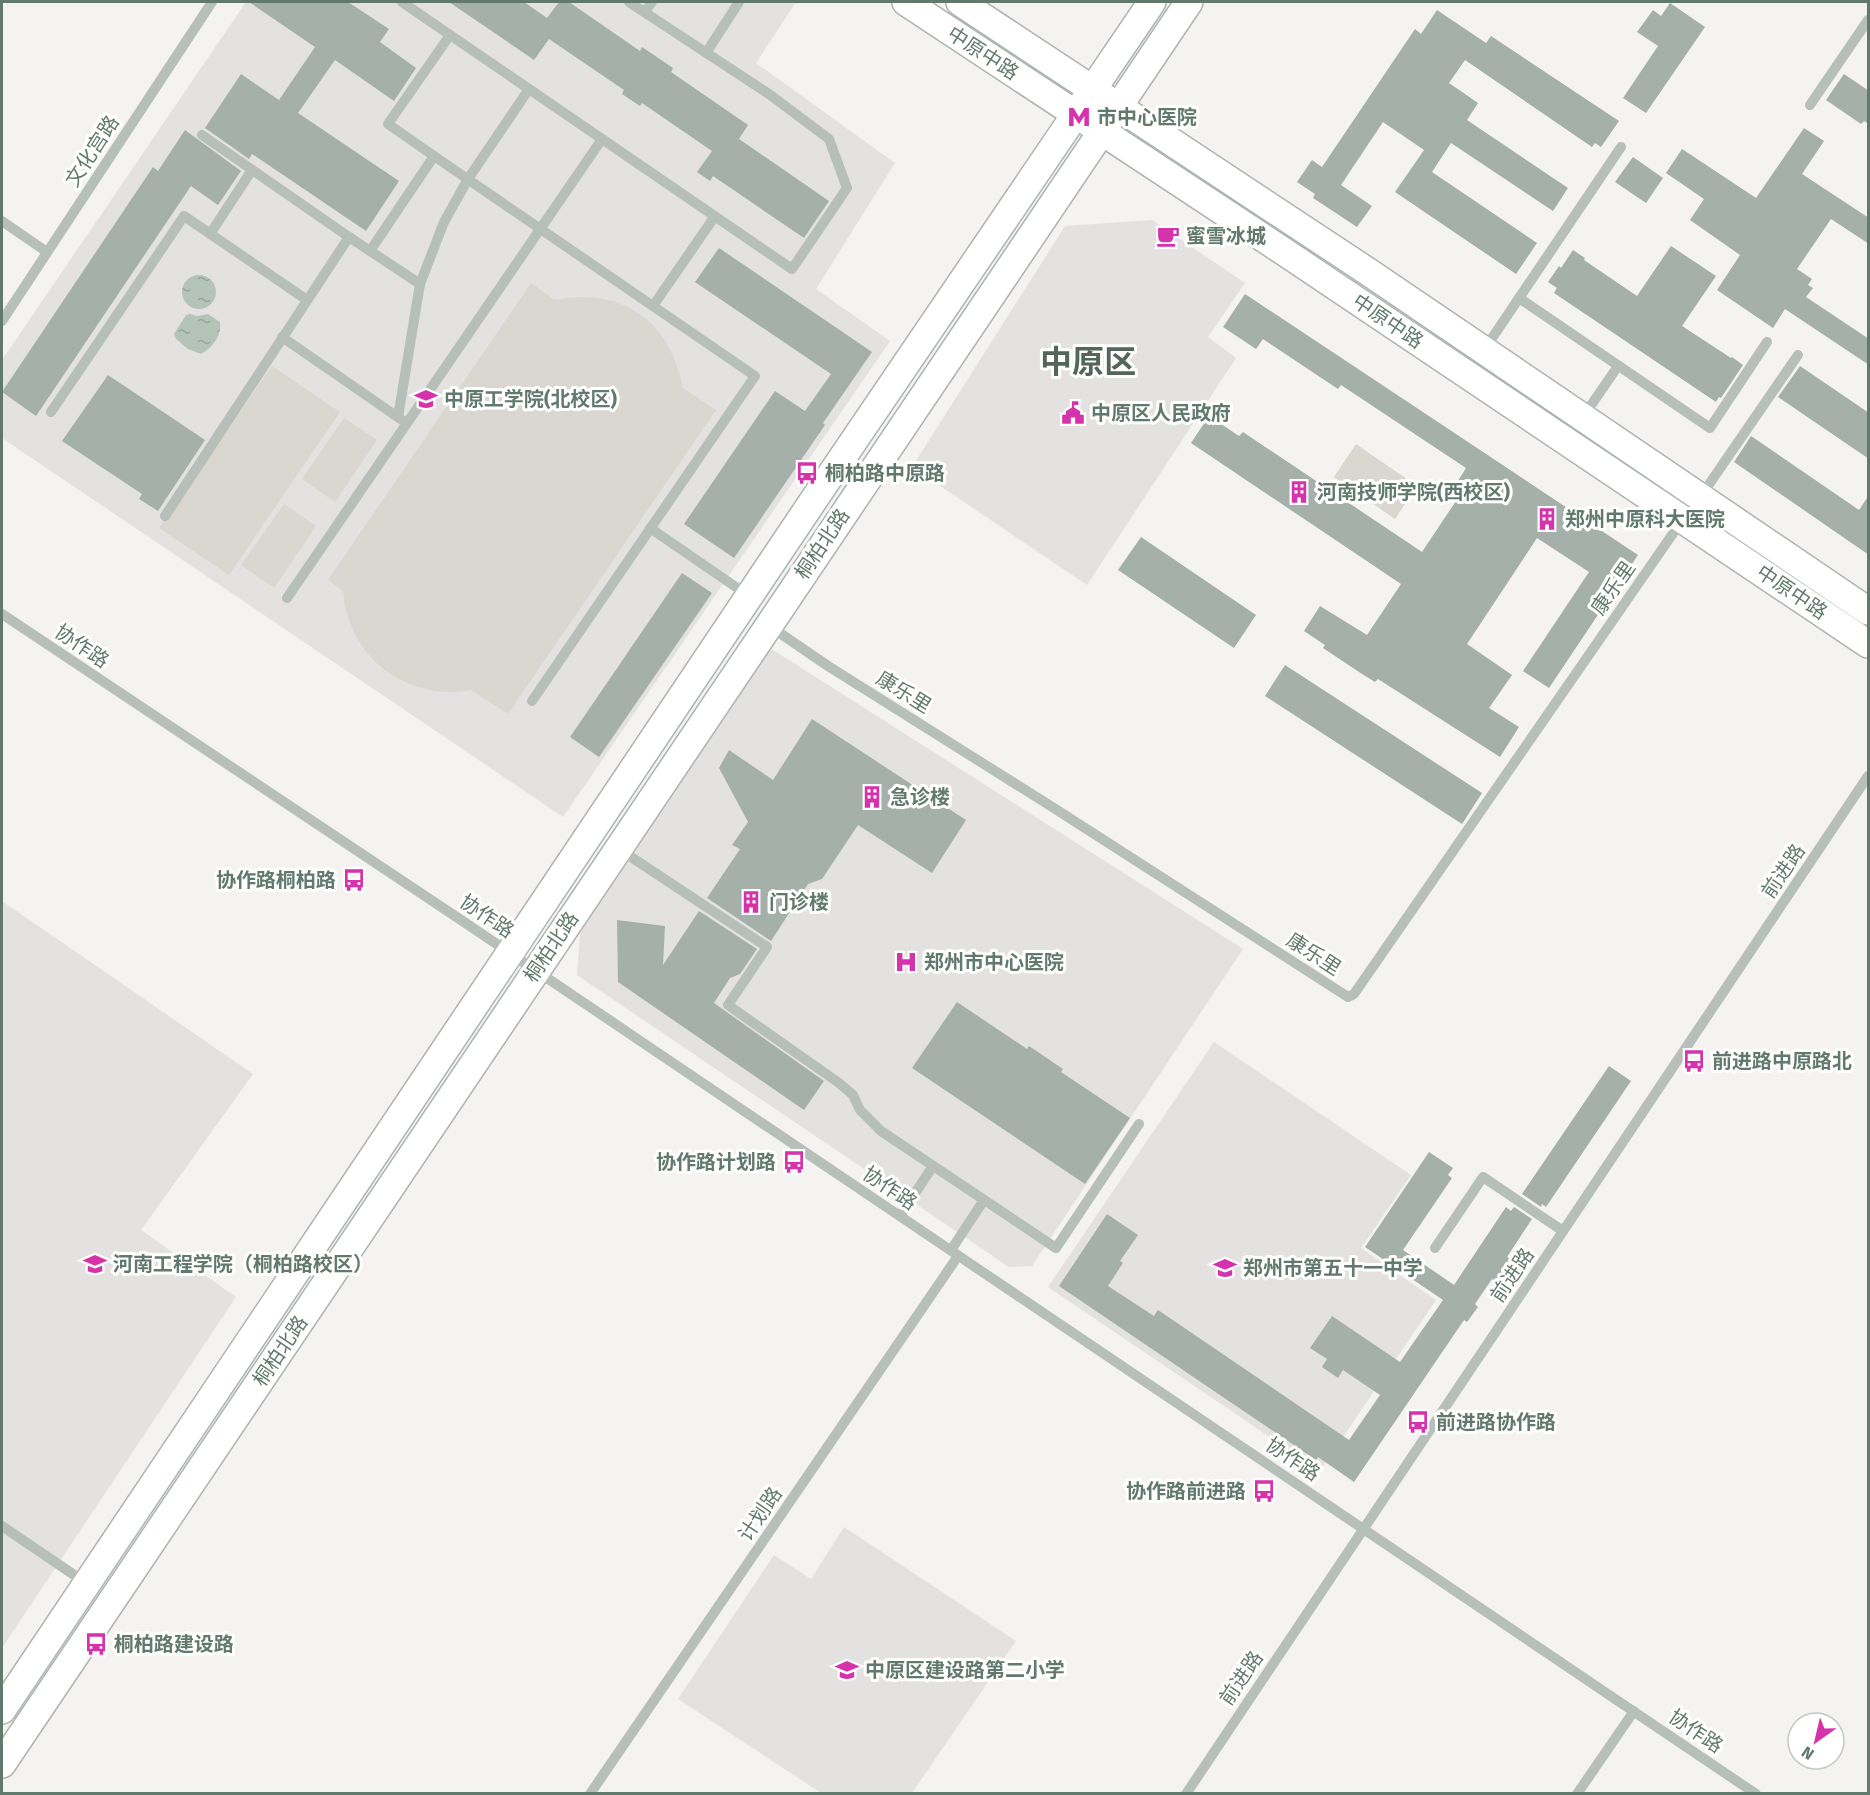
<svg xmlns="http://www.w3.org/2000/svg" width="1870" height="1795" font-family="'Fira Sans','Noto Sans SC',sans-serif">
	<style>
		.built { fill: #e3e2e1 }
		.green { fill: #dad7d1 }
		.water { fill: url(#water-ripples) }
		.building { fill: #a4b0a9 }
		.lines { fill: none; stroke-linecap: round; stroke-linejoin: round }
		.major-casing { stroke: #abb4b0; stroke-width: 30 }
		.minor { stroke: #b7bfbb; stroke-width: 10 }
		.major { stroke: #fff; stroke-width: 27 }
		.labels { text-anchor: middle; dominant-baseline: central; stroke-width: 6; stroke-linejoin: round; paint-order: stroke }
		.street-label { font-size: 20px; fill: #627a6e; stroke: #fff }
		.poi-label { font-size: 20px; font-weight: bold; fill: #627a6e; stroke: #fff; text-anchor: start }
		.town-label { font-size: 32px; font-weight: bold; fill: #54665c; stroke: #fff }
	</style>
	<defs>
		<pattern id="water-ripples" width="26" height="14" patternUnits="userSpaceOnUse" patternTransform="scale(1.5)"><rect width="26" height="14" fill="#b4c4b9"/><path d="M2 4q2-2 4 0t4 0M15 11q2-2 4 0t4 0" fill="none" stroke="#96a49b"/></pattern>
	</defs>
	<rect width="100%" height="100%" fill="#f5f2f2"/>
	<g class="built">
		<path d="M 246,2 L 796,2 L 756,63 L 895,163 L 816,289 L 890,341 L 563,817 L 2,438 L 2,360 Z"/>
		<path d="M 1152,220 L 1245,283 L 1208,337 L 1236,358 L 1087,585 L 912,467 L 1065,226 Z"/>
		<path d="M 770,648 L 1243,949 L 1032,1266 L 1009,1267 L 577,975 L 581,922 Z"/>
		<path d="M 2,901 L 253,1074 L 141,1230 L 236,1297 L 2,1648 Z"/>
		<path d="M 1214,1042 L 1411,1175 L 1361,1248 L 1436,1300 L 1320,1471 L 1048,1287 Z"/>
		<path d="M 844,1527 L 1016,1641 L 912,1793 L 821,1793 L 678,1699 L 774,1555 L 811,1579 Z"/>
	</g>
	<g class="green">
		<path d="M 531,283 L 555,300 C 622,286 670,321 683,388 L 716,410 L 508,714 L 471,690 C 421,700 368,672 350,623 C 346,613 344,602 343,591 L 328,580 Z"/>
		<path d="M 272,366 L 340,412 L 229,575 L 159,528 Z"/>
		<path d="M 344,418 L 377,440 L 335,502 L 302,479 Z"/>
		<path d="M 1356,444 L 1417,486 L 1395,519 L 1334,477 Z"/>
		<path d="M 284,504 L 316,526 L 274,588 L 241,565 Z"/>
	</g>
	<g class="water">
		<circle cx="199" cy="292" r="17"/>
		<path d="M 190,314 L 197,316 L 208,314 L 220,322 C 222,336 212,348 201,354 L 188,349 L 176,339 L 174,334 L 186,315 Z"/>
	</g>
	<g class="building">
		<path d="M 249,2 L 348,2 L 389,29 L 380,42 L 416,68 L 394,101 L 335,60 L 298,113 L 399,181 L 366,231 L 252,154 L 249,159 L 205,128 L 241,74 L 279,100 L 315,47 Z"/>
		<path d="M 449,2 L 524,2 L 547,18 L 559,2 L 569,2 L 640,51 L 642,47 L 673,68 L 671,72 L 748,125 L 739,139 L 829,201 L 804,238 L 713,176 L 710,181 L 697,172 L 712,151 L 642,103 L 640,106 L 622,94 L 624,90 L 549,39 L 534,60 Z"/>
		<path d="M 1670,3 L 1705,27 L 1646,113 L 1623,98 L 1658,46 L 1637,32 L 1653,10 L 1661,16 Z"/>
		<path d="M 1437,10 L 1486,43 L 1491,36 L 1619,121 L 1601,147 L 1595,143 L 1592,147 L 1465,60 L 1449,83 L 1478,103 L 1467,120 L 1568,188 L 1553,211 L 1451,143 L 1432,172 L 1537,243 L 1516,274 L 1395,192 L 1424,150 L 1383,122 L 1341,185 L 1372,206 L 1357,227 L 1313,198 L 1315,194 L 1297,182 L 1312,160 L 1322,167 L 1415,29 L 1421,34 Z"/>
		<path d="M 1844,74 L 1869,91 L 1869,124 L 1864,121 L 1861,124 L 1826,100 Z"/>
		<path d="M 1804,128 L 1824,141 L 1802,174 L 1869,218 L 1869,244 L 1831,219 L 1797,269 L 1812,279 L 1808,285 L 1813,288 L 1806,297 L 1869,339 L 1869,365 L 1785,309 L 1773,328 L 1717,290 L 1740,255 L 1690,220 L 1704,199 L 1666,173 L 1682,149 L 1756,198 Z"/>
		<path d="M 185,130 L 241,171 L 218,205 L 191,186 L 36,416 L 2,392 L 153,167 L 158,171 Z"/>
		<path d="M 1633,157 L 1663,178 L 1646,203 L 1615,182 Z"/>
		<path d="M 1671,246 L 1716,276 L 1682,326 L 1731,358 L 1732,357 L 1743,365 L 1721,398 L 1719,397 L 1716,402 L 1554,293 L 1557,288 L 1548,282 L 1559,266 L 1561,268 L 1573,250 L 1585,258 L 1584,260 L 1637,296 Z"/>
		<path d="M 719,248 L 872,352 L 823,423 L 825,425 L 734,558 L 684,524 L 775,391 L 805,411 L 831,374 L 695,282 Z"/>
		<path d="M 1245,294 L 1638,555 L 1549,688 L 1523,671 L 1589,572 L 1537,538 L 1467,644 L 1512,675 L 1489,708 L 1519,727 L 1500,757 L 1378,679 L 1375,682 L 1359,672 L 1323,648 L 1325,645 L 1304,631 L 1320,606 L 1367,635 L 1401,584 L 1191,443 L 1209,416 L 1239,436 L 1243,432 L 1422,552 L 1464,489 L 1456,484 L 1466,468 L 1341,385 L 1338,389 L 1263,339 L 1256,349 L 1223,327 Z"/>
		<path d="M 1800,366 L 1869,413 L 1869,459 L 1778,397 Z"/>
		<path d="M 108,375 L 205,440 L 158,511 L 139,499 L 142,494 L 62,441 Z"/>
		<path d="M 1751,436 L 1859,510 L 1869,495 L 1869,555 L 1734,462 Z"/>
		<path d="M 1141,537 L 1256,615 L 1234,648 L 1118,570 Z"/>
		<path d="M 682,573 L 712,593 L 599,757 L 570,737 Z"/>
		<path d="M 1285,665 L 1482,793 L 1462,824 L 1265,696 Z"/>
		<path d="M 812,719 L 966,820 L 932,873 L 858,825 L 822,879 L 808,884 L 771,941 L 707,898 L 740,849 L 732,845 L 748,822 L 719,768 L 729,750 L 773,780 Z"/>
		<path d="M 699,911 L 757,949 L 740,974 L 730,978 L 714,1003 L 824,1081 L 804,1110 L 618,982 L 617,920 L 665,926 L 663,965 Z"/>
		<path d="M 957,1002 L 1027,1049 L 1029,1046 L 1063,1069 L 1061,1072 L 1130,1118 L 1085,1184 L 912,1068 Z"/>
		<path d="M 1609,1066 L 1631,1081 L 1546,1207 L 1542,1204 L 1541,1207 L 1522,1194 Z"/>
		<path d="M 1429,1152 L 1453,1168 L 1448,1175 L 1452,1178 L 1403,1250 L 1454,1285 L 1506,1207 L 1511,1211 L 1514,1207 L 1532,1219 L 1507,1257 L 1511,1259 L 1496,1282 L 1492,1279 L 1475,1304 L 1478,1307 L 1467,1322 L 1464,1320 L 1354,1482 L 1318,1457 L 1316,1460 L 1059,1286 L 1107,1214 L 1138,1235 L 1120,1261 L 1123,1263 L 1108,1286 L 1154,1316 L 1158,1310 L 1349,1440 L 1380,1395 L 1343,1370 L 1338,1378 L 1322,1367 L 1327,1359 L 1310,1348 L 1332,1316 L 1400,1362 L 1443,1300 L 1365,1247 Z"/>
	</g>
	<g class="lines">
		<g class="major-casing">
			<g id="major">
				<path d="M 906,2 L 1286,253 L 1868,644"/>
				<path d="M 960,2 L 1367,271 L 1868,611"/>
				<path d="M 2,1710 L 817,495 L 1152,2"/>
				<path d="M 2,1764 L 1189,2"/>
			</g>
		</g>
		<g class="minor">
			<path d="M 402,2 L 792,269 L 847,188 L 829,139 L 769,94 L 629,2"/>
			<path d="M 645,12 L 652,2"/>
			<path d="M 706,53 L 739,2"/>
			<path d="M 1810,105 L 1868,20"/>
			<path d="M 202,135 L 349,237"/>
			<path d="M 434,156 L 388,124 L 450,35"/>
			<path d="M 2,221 L 47,252"/>
			<path d="M 210,234 L 252,170"/>
			<path d="M 370,251 L 434,156 L 755,376 L 532,701"/>
			<path d="M 1519,298 L 1710,428 L 1767,342"/>
			<path d="M 653,306 L 715,216"/>
			<path d="M 2,321 L 212,2"/>
			<path d="M 282,337 L 402,420"/>
			<path d="M 1484,350 L 1621,147"/>
			<path d="M 51,412 L 184,216 L 307,300"/>
			<path d="M 398,417 L 420,284 L 444,222 L 468,179 L 529,89"/>
			<path d="M 1583,417 L 1618,366"/>
			<path d="M 1701,496 L 1798,355"/>
			<path d="M 165,516 L 349,237 L 420,284"/>
			<path d="M 650,528 L 749,596"/>
			<path d="M 287,598 L 602,139"/>
			<path d="M 2,614 L 470,926 L 1756,1794"/>
			<path d="M 768,625 L 828,666 L 1057,810 L 1348,997 L 1354,994 L 1683,519"/>
			<path d="M 619,849 L 767,947 L 728,1005 L 839,1083 L 853,1095 L 860,1110 L 881,1131 L 1056,1248 L 1139,1124"/>
			<path d="M 900,1216 L 933,1166"/>
			<path d="M 1435,1248 L 1483,1177 L 1563,1231"/>
			<path d="M 951,1250 L 984,1200"/>
			<path d="M 2,1526 L 86,1583"/>
			<path d="M 590,1794 L 958,1256"/>
			<path d="M 1186,1794 L 1868,776"/>
			<path d="M 1577,1794 L 1634,1711"/>
		</g>
		<use href="#major" class="major"/>
	</g>
	<defs>
		<g id="metro-bare" transform="scale(1.8)"><path d="M-5.5 5V-5H-3L0 0L3-5H5.5V5H3V-.5L0 4L-3-.5V5Z" fill="#d532ab" stroke="#fff" stroke-width="2.5" paint-order="stroke"/></g>
		<g id="cafe-bare" transform="scale(1.8)"><path d="M-5.5-4.5H6V0H3Q3 3.5 0 3.5H-2.5Q-5.5 3.5-5.5 0ZM3-3.2v2h1.7v-2ZM-6 4.5H4V6H-6Z" fill="#d532ab" stroke="#fff" stroke-width="2.5" paint-order="stroke"/></g>
		<g id="university-bare" transform="scale(1.8)"><path d="M0-5L7-2L0 1L-7-2ZM-4 1L0 2.5L4 1V4Q0 6-4 4Z" fill="#d532ab" stroke="#fff" stroke-width="2.5" paint-order="stroke"/></g>
		<g id="civic-bare" transform="scale(1.8)"><path d="M-.6-6.5H3V-4.5H.6V-3L4-1V1h2V6H-6V1h2V-1L-.6-3ZM-1.2 2.5V6h2.4V2.5Z" fill="#d532ab" stroke="#fff" stroke-width="2.5" paint-order="stroke"/></g>
		<g id="bus-bare" transform="scale(1.8)"><path d="M-5-6H5V4H4V6H2V4H-2V6H-4V4H-5ZM-3.5-4V0h7V-4ZM-3.5 1.2v1.5H-2V1.2ZM2 1.2v1.5H3.5V1.2Z" fill="#d532ab" stroke="#fff" stroke-width="2.5" paint-order="stroke"/></g>
		<g id="building-bare" transform="scale(1.8)"><path d="M-4-6H4V6H1V3H-1V6H-4ZM-2.5-4.3h1.7v1.8h-1.7ZM.8-4.3h1.7v1.8H.8ZM-2.5-1h1.7V.8h-1.7ZM.8-1h1.7V.8H.8Z" fill="#d532ab" stroke="#fff" stroke-width="2.5" paint-order="stroke"/></g>
		<g id="hospital-bare" transform="scale(1.8)"><path d="M-5-5h3v3.5h4V-5h3V5h-3V1.5h-4V5h-3Z" fill="#d532ab" stroke="#fff" stroke-width="2.5" paint-order="stroke"/></g>
		<g id="school-bare" transform="scale(1.8)"><path d="M0-5L7-2L0 1L-7-2ZM-4 1L0 2.5L4 1V4Q0 6-4 4Z" fill="#d532ab" stroke="#fff" stroke-width="2.5" paint-order="stroke"/></g>
	</defs>
	<g fill-rule="evenodd">
		<use href="#metro-bare" x="1079" y="117"/>
		<use href="#cafe-bare" x="1168" y="236"/>
		<use href="#university-bare" x="426" y="399"/>
		<use href="#civic-bare" x="1073" y="413"/>
		<use href="#bus-bare" x="807" y="473"/>
		<use href="#building-bare" x="1299" y="492"/>
		<use href="#building-bare" x="1547" y="519"/>
		<use href="#building-bare" x="872" y="797"/>
		<use href="#bus-bare" x="354" y="880"/>
		<use href="#building-bare" x="751" y="902"/>
		<use href="#hospital-bare" x="906" y="962"/>
		<use href="#bus-bare" x="1694" y="1061"/>
		<use href="#bus-bare" x="794" y="1162"/>
		<use href="#university-bare" x="95" y="1264"/>
		<use href="#school-bare" x="1225" y="1268"/>
		<use href="#bus-bare" x="1418" y="1422"/>
		<use href="#bus-bare" x="1264" y="1491"/>
		<use href="#bus-bare" x="96" y="1644"/>
		<use href="#school-bare" x="847" y="1670"/>
	</g>
	<g class="labels">
		<g class="street-label">
			<text transform="translate(983 53) rotate(33)">中原中路</text>
			<text transform="translate(92 151) rotate(-57)">文化宫路</text>
			<text transform="translate(1388 321) rotate(34)">中原中路</text>
			<text transform="translate(822 544) rotate(-56)">桐柏北路</text>
			<text transform="translate(1613 588) rotate(-55)">康乐里</text>
			<text transform="translate(1792 592) rotate(34)">中原中路</text>
			<text transform="translate(82 646) rotate(34)">协作路</text>
			<text transform="translate(904 692) rotate(32)">康乐里</text>
			<text transform="translate(1783 871) rotate(-56)">前进路</text>
			<text transform="translate(487 916) rotate(34)">协作路</text>
			<text transform="translate(551 947) rotate(-56)">桐柏北路</text>
			<text transform="translate(1314 954) rotate(33)">康乐里</text>
			<text transform="translate(890 1188) rotate(34)">协作路</text>
			<text transform="translate(1512 1275) rotate(-56)">前进路</text>
			<text transform="translate(280 1351) rotate(-56)">桐柏北路</text>
			<text transform="translate(1293 1459) rotate(34)">协作路</text>
			<text transform="translate(760 1514) rotate(-56)">计划路</text>
			<text transform="translate(1241 1678) rotate(-56)">前进路</text>
			<text transform="translate(1696 1731) rotate(34)">协作路</text>
		</g>
		<g class="poi-label">
			<text x="1097" y="117">市中心医院</text>
			<text x="1186" y="236">蜜雪冰城</text>
			<text x="444" y="399">中原工学院(北校区)</text>
			<text x="1091" y="413">中原区人民政府</text>
			<text x="825" y="473">桐柏路中原路</text>
			<text x="1317" y="492">河南技师学院(西校区)</text>
			<text x="1565" y="519">郑州中原科大医院</text>
			<text x="890" y="797">急诊楼</text>
			<text x="336" y="880" text-anchor="end">协作路桐柏路</text>
			<text x="769" y="902">门诊楼</text>
			<text x="924" y="962">郑州市中心医院</text>
			<text x="1712" y="1061">前进路中原路北</text>
			<text x="776" y="1162" text-anchor="end">协作路计划路</text>
			<text x="113" y="1264">河南工程学院（桐柏路校区）</text>
			<text x="1243" y="1268">郑州市第五十一中学</text>
			<text x="1436" y="1422">前进路协作路</text>
			<text x="1246" y="1491" text-anchor="end">协作路前进路</text>
			<text x="114" y="1644">桐柏路建设路</text>
			<text x="865" y="1670">中原区建设路第二小学</text>
		</g>
		<g class="town-label">
			<text x="1088" y="362">中原区</text>
		</g>
	</g>
	<rect width="1870" height="1795" fill="none" stroke="#627a6e" stroke-width="6"/>
	<g transform="translate(1816 1741) rotate(214)"><circle r="28" fill="#ffffff" stroke="#c0cac5" stroke-width="1.5"/>
	<path d="M0-4.5L10 22L0 15L-10 22Z" fill="#d532ab"/>
	<text y="-9" font-size="16" font-weight="bold" text-anchor="middle" fill="#627a6e">N</text>
	</g>
</svg>
